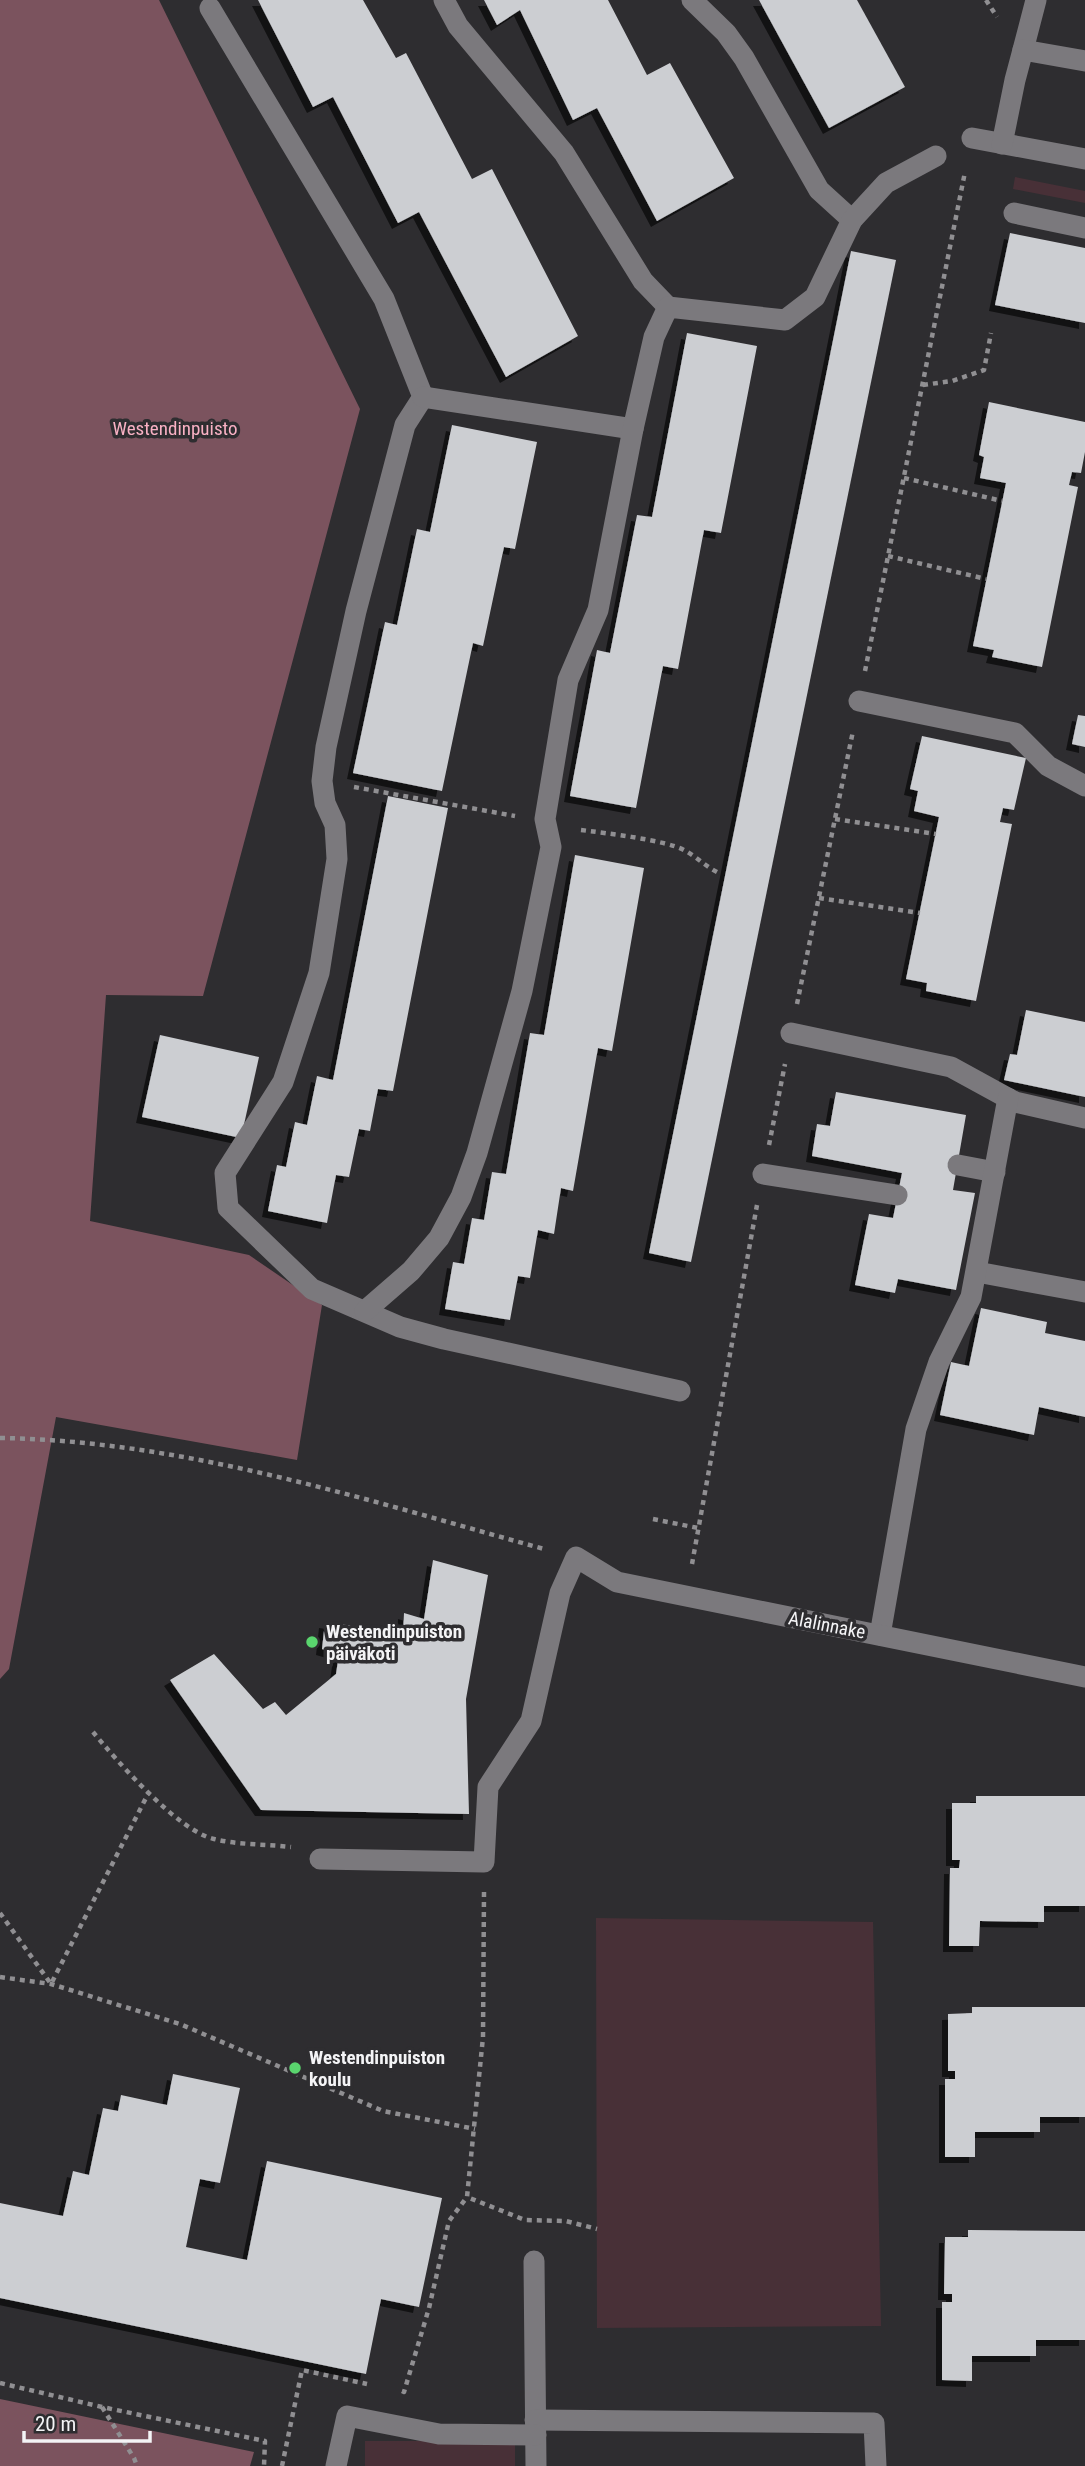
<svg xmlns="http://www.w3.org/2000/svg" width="1085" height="2466" font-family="'Roboto Condensed',sans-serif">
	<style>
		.green { fill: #483037 }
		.forest { fill: #7b535e }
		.building { fill: #ccced2; filter: url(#shadow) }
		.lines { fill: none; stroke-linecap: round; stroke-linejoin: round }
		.path { stroke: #908f92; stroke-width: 4.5; stroke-dasharray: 5 5; stroke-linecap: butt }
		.minor { stroke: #7b797d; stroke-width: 21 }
		.poi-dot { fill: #5ad56e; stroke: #2e2d30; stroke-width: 2.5 }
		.labels { text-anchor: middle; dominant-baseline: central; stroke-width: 7; stroke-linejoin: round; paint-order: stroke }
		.park-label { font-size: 19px; fill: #f9b1c4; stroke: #2e2d30 }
		.street-label { font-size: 19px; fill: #f4f4f6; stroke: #2e2d30 }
		.poi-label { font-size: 19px; font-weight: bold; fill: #f4f4f6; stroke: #2e2d30; text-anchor: start }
	</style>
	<defs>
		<filter id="shadow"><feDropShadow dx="-6" dy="6" stdDeviation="0" flood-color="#0009"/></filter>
	</defs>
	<rect width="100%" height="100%" fill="#2e2d30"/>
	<g class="green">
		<path d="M 1015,177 L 1085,191 L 1085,203 L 1013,189 Z"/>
		<path d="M 596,1918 L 873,1922 L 881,2326 L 597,2328 Z"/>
		<rect x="365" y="2441" width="150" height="25"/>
	</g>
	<g class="forest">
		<path d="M 0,0 L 159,0 L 360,409 L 203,996 L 106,995 L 90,1221 L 249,1255 L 322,1305 L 297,1460 L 56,1417 L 9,1669 L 0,1679 Z"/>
		<path d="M 0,2399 L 254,2452 L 250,2466 L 0,2466 Z"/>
	</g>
	<g class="building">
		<path d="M 258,0 L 363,0 L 396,58 L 406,53 L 472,179 L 492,169 L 578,336 L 506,377 L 419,212 L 398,223 L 333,97 L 313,107 Z"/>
		<path d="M 484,0 L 608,0 L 647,75 L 670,63 L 734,178 L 657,221 L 597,108 L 573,120 L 520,10 L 497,25 Z"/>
		<path d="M 759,0 L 857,0 L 905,87 L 829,128 Z"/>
		<path d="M 1010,233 L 1085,248 L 1085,323 L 995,305 Z"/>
		<path d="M 851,251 L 896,260 L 691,1262 L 649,1253 Z"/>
		<path d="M 687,333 L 757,346 L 721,533 L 704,530 L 678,669 L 663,666 L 636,808 L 570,796 L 597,650 L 610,653 L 637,515 L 652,517 Z"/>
		<path d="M 989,402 L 1085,422 L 1085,452 L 1081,473 L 1072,472 L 1069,485 L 1078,487 L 1042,667 L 992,657 L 994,650 L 973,646 L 1006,483 L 980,478 L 984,457 L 979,455 Z"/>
		<path d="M 452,425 L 537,442 L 515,549 L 504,547 L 483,646 L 473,643 L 442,791 L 353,773 L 385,622 L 397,625 L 417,529 L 430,532 Z"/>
		<path d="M 1078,715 L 1085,716 L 1085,747 L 1072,744 Z"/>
		<path d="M 922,736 L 1026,758 L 1014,810 L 1003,808 L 1000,822 L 1012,824 L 976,1001 L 926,991 L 927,983 L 906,979 L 939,817 L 914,811 L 918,791 L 910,789 Z"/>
		<path d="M 388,796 L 448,808 L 393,1091 L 378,1089 L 370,1131 L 359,1129 L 349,1177 L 336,1175 L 327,1223 L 268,1211 L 277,1165 L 286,1167 L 295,1122 L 307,1125 L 317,1076 L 333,1080 Z"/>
		<path d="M 575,855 L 644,868 L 612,1051 L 598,1048 L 573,1191 L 561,1188 L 554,1234 L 538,1230 L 530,1278 L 518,1276 L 510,1320 L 445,1309 L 453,1262 L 464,1264 L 472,1218 L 484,1220 L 492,1172 L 506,1174 L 530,1033 L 544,1035 Z"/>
		<path d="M 1026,1010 L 1085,1022 L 1085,1097 L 1004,1080 L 1010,1054 L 1017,1055 Z"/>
		<path d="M 160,1035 L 259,1057 L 241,1138 L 142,1117 Z"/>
		<path d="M 836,1092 L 966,1115 L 953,1190 L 975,1193 L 956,1290 L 898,1279 L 895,1293 L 855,1285 L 869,1214 L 893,1218 L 902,1173 L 812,1156 L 817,1124 L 830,1126 Z"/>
		<path d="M 981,1308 L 1047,1322 L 1045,1333 L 1085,1341 L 1085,1417 L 1039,1407 L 1034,1435 L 940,1415 L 951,1362 L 969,1366 Z"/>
		<path d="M 433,1560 L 488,1575 L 466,1699 L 469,1814 L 261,1810 L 170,1680 L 214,1654 L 263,1709 L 275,1702 L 286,1715 L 336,1674 L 339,1654 L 322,1649 L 325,1622 L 403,1633 L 404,1613 L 424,1619 Z"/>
		<path d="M 976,1796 L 1085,1796 L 1085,1906 L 1044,1906 L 1044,1922 L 980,1921 L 979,1946 L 949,1946 L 950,1868 L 959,1868 L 960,1860 L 952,1860 L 952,1803 L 976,1803 Z"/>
		<path d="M 972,2007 L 1085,2007 L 1085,2117 L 1040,2117 L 1040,2132 L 975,2132 L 975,2157 L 945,2157 L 945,2079 L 955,2079 L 955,2071 L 948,2071 L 948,2014 L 972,2013 Z"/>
		<path d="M 173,2074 L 240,2088 L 220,2183 L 200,2179 L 186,2247 L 247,2260 L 267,2161 L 442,2198 L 419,2307 L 381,2299 L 366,2374 L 0,2298 L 0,2203 L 63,2216 L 73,2171 L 89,2175 L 103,2108 L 118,2111 L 121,2095 L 167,2105 Z"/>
		<path d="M 968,2230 L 1085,2231 L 1085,2340 L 1036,2340 L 1036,2356 L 972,2356 L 972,2381 L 942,2380 L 942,2302 L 952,2302 L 952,2294 L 944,2294 L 945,2237 L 968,2237 Z"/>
	</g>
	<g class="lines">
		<g class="path">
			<path d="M 986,0 L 997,17"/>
			<path d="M 923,385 L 952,381 L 984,370 L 991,333"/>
			<path d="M 904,478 L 1002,501"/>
			<path d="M 888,556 L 986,579"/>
			<path d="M 865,671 L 965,172"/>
			<path d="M 354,787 L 515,816"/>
			<path d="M 835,819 L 936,834"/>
			<path d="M 581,830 C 605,833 665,840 684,850 C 697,857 707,868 721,874"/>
			<path d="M 819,898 L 920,913"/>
			<path d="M 797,1004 L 853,731"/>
			<path d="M 769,1145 L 785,1064"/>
			<path d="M 0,1438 C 187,1441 366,1500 544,1549"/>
			<path d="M 653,1519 L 698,1528"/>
			<path d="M 692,1564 L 757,1205"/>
			<path d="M 93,1732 C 117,1761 178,1831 214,1839 C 238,1845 266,1844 291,1847"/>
			<path d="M 484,1892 L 483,2037 L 467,2197 L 525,2220 L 566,2221 L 597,2229"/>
			<path d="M 0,1913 L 51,1984 L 149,1792"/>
			<path d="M 0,1977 L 51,1984 L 180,2024 L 383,2111 L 475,2129"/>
			<path d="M 0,2383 L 102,2407 L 265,2441 L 264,2466"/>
			<path d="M 402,2391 L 404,2392 L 429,2308 L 449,2221 L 467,2197"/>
			<path d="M 102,2407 L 134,2458 L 137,2466"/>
			<path d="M 282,2466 L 302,2370 L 367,2384"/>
		</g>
		<g class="minor">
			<path d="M 444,0 L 458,26 L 564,153 L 643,281 L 668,307"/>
			<path d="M 692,0 L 726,33 L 744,58 L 819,190 L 852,220"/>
			<path d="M 210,8 L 384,299 L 423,397 L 405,425 L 356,611 L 326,747 L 322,781 L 325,803 L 335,825 L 337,859 L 319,973 L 283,1082 L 225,1173 L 228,1208 L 312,1289 L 400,1327 L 444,1339 L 680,1391"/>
			<path d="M 1023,50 L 1036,0"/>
			<path d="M 972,138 L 1085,159"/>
			<path d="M 1002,144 L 1015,80 L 1023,50 L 1085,61"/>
			<path d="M 1014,213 L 1085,228"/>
			<path d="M 423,397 L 633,429"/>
			<path d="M 859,701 L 1015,733 L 1048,766 L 1085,786"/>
			<path d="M 791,1033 L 951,1067 L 1015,1102 L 1085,1118"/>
			<path d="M 958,1165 L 995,1172"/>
			<path d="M 763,1174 L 897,1195"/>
			<path d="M 977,1272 L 1085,1292"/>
			<path d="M 365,1311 L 411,1271 L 439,1238 L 461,1197 L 477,1153 L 522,991 L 551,847 L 545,819 L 568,680 L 598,610 L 633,429 L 654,337 L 668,307 L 785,320 L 815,297 L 852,220 L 886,183 L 936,156"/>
			<path d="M 880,1635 L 916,1429 L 939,1362 L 971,1297 L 1008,1098"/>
			<path d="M 320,1859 L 484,1862 L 488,1787 L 531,1721 L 560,1593 L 576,1557 L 617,1582 L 1085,1677"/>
			<path d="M 534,2261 L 536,2466"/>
			<path d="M 535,2420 L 874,2423 L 876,2466"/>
			<path d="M 336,2466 L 347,2416 L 439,2434 L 536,2435"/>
		</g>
	</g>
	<g class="poi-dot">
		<circle cx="312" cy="1642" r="7"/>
		<circle cx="295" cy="2068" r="7"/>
	</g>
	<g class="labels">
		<g class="park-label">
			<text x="175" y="428">Westendinpuisto</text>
		</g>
		<g class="street-label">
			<text transform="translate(827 1625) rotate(11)">Alalinnake</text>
		</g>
		<g class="poi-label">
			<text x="326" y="1631">Westendinpuiston<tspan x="326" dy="22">päiväkoti</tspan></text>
			<text x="309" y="2057">Westendinpuiston<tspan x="309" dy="22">koulu</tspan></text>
		</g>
	</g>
	<path d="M24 2431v10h126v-10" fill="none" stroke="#f4f4f6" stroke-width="3.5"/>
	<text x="35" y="2431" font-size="21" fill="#f4f4f6" stroke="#2e2d30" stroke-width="5" paint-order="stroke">20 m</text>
</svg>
